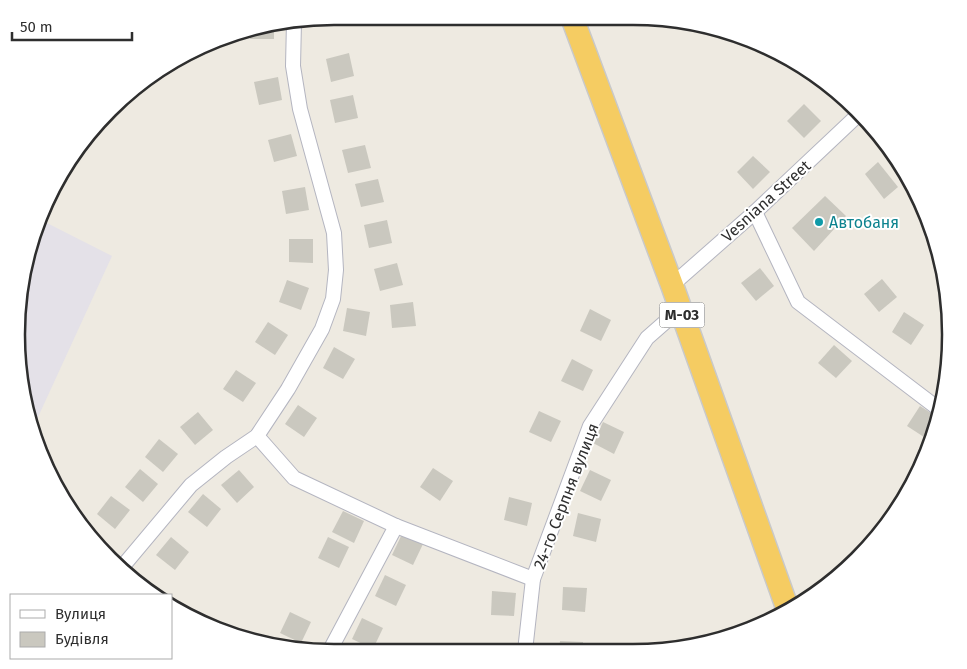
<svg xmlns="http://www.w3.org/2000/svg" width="967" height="669" font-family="'Fira Sans',sans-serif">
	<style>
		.industrial { fill: #e4e1e8 }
		.building { fill: #cac8bf }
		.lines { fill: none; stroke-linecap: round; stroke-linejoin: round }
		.minor-casing { stroke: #b4b5c0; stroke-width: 16 }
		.trunk-casing { stroke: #c9c9c9; stroke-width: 25 }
		.minor { stroke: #fff; stroke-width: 14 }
		.trunk { stroke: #f5cc62; stroke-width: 22 }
		.culture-dot { fill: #0f9aa8; stroke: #fff; stroke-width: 2 }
		.labels { text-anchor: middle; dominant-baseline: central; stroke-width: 4; stroke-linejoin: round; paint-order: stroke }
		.shield { fill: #fff; stroke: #6d6d6d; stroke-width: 1 }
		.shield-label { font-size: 15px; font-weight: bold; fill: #2e2e2e }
		.street-label { font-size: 16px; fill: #2e2e2e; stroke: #fff }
		.culture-label { font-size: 16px; fill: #0d838f; stroke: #fff; text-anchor: start }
		.rim { fill: none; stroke: #2e2e2e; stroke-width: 2.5 }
	</style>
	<rect width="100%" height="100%" fill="#eeeae1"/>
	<path class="industrial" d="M 39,219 L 112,256 L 33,428 L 22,396 L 19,293 Z"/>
	<g class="building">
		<path d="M 274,24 L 274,39 L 250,39 L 250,28 Z"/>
		<path d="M 349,53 L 354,76 L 331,82 L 326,59 Z"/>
		<path d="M 278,77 L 282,100 L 259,105 L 254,82 Z"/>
		<path d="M 353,95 L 358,118 L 335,123 L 330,100 Z"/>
		<path d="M 804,104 L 821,121 L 804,138 L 787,121 Z"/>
		<path d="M 291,134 L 297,156 L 274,162 L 268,140 Z"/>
		<path d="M 365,145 L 371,168 L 348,173 L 342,150 Z"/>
		<path d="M 753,156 L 770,172 L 753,189 L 737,172 Z"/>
		<path d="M 878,162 L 898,187 L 884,199 L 865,174 Z"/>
		<path d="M 378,179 L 384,202 L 361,207 L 355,184 Z"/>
		<path d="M 305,187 L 309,210 L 286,214 L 282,191 Z"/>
		<path d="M 825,196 L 846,216 L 814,251 L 792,228 Z"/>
		<path d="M 387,220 L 392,243 L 369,248 L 364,225 Z"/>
		<path d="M 289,239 L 313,239 L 313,263 L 289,262 Z"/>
		<path d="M 397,263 L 403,285 L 380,291 L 374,269 Z"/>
		<path d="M 760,268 L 774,286 L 756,301 L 741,283 Z"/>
		<path d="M 882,279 L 897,297 L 879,312 L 864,294 Z"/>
		<path d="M 287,280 L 309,288 L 301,310 L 279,302 Z"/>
		<path d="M 413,302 L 416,326 L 392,328 L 390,305 Z"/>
		<path d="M 347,308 L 370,312 L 366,336 L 343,331 Z"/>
		<path d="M 590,309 L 611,320 L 601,341 L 580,331 Z"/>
		<path d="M 904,312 L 924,325 L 911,345 L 892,332 Z"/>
		<path d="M 268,322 L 288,335 L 275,355 L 255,342 Z"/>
		<path d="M 834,345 L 852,361 L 836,378 L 818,363 Z"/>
		<path d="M 334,347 L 355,359 L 343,379 L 323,368 Z"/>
		<path d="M 572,359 L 593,370 L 583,391 L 561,381 Z"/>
		<path d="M 236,370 L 256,383 L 243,402 L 223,389 Z"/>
		<path d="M 298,405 L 317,418 L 304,437 L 285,424 Z"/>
		<path d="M 920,406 L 934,415 L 927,439 L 907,426 Z"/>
		<path d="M 539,411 L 561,421 L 551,442 L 529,432 Z"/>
		<path d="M 198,412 L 213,430 L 195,445 L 180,427 Z"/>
		<path d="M 603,422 L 624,432 L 614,454 L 593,443 Z"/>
		<path d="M 159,439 L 178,454 L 163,472 L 145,457 Z"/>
		<path d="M 433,468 L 453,481 L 440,501 L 420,487 Z"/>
		<path d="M 140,469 L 158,484 L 143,502 L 125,487 Z"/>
		<path d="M 239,470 L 254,487 L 237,503 L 221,485 Z"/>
		<path d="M 590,470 L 611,480 L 601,501 L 580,491 Z"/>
		<path d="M 203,494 L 221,509 L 207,527 L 188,512 Z"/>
		<path d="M 111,496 L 130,510 L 115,529 L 97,514 Z"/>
		<path d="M 509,497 L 532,503 L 527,526 L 504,520 Z"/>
		<path d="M 343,511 L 364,521 L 354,543 L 332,532 Z"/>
		<path d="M 578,513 L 601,519 L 596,542 L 573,536 Z"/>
		<path d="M 402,534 L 423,544 L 413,565 L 392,555 Z"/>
		<path d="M 171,537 L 189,552 L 175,570 L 156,555 Z"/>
		<path d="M 328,537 L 349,547 L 339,568 L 318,558 Z"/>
		<path d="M 385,575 L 406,585 L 396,606 L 375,596 Z"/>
		<path d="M 563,587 L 587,588 L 585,612 L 562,610 Z"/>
		<path d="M 492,591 L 516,593 L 514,616 L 491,615 Z"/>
		<path d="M 290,612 L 311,622 L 301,643 L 280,633 Z"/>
		<path d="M 362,618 L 383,628 L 373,649 L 352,639 Z"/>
		<path d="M 560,641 L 583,642 L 583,651 L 559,651 Z"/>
	</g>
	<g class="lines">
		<g class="minor-casing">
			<g id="minor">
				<path d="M 755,212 L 798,302 L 936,407"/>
				<path d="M 672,285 L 755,212 L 859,114"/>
				<path d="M 257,436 L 294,478 L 396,526 L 533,579"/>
				<path d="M 123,566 L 191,485 L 226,457 L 257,436 L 288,389 L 322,329 L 333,299 L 336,270 L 334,233 L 300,109 L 293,66 L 294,22"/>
				<path d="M 525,651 L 533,579 L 590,426 L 647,338 L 680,309"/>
				<path d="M 329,652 L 396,526"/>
			</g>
		</g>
		<g class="trunk-casing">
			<path id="trunk" d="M 573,20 L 672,285 L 788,610"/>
		</g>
		<use href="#minor" class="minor"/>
		<use href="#trunk" class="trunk"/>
	</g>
	<circle class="culture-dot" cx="819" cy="222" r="5"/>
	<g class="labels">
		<rect class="shield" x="659.5" y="302.5" width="45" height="25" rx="4"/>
		<g class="shield-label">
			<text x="682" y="315">М-03</text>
		</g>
		<g class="street-label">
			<text transform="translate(766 201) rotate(-42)">Vesniana Street</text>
			<text transform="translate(566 496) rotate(-69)">24-го Серпня вулиця</text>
		</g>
		<g class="culture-label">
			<text x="829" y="222">Автобаня</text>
		</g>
	</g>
	<path d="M0 0H967V669H0ZM334 25H633A309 309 0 0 1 942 334V335A309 309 0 0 1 633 644H334A309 309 0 0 1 25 335V334A309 309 0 0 1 334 25Z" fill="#fff" fill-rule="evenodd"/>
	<path class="rim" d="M334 25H633A309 309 0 0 1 942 334V335A309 309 0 0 1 633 644H334A309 309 0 0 1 25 335V334A309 309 0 0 1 334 25Z"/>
	<rect x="10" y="594" width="162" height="65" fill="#ffffff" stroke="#ababab"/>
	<rect x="20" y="610" width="25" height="8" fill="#ffffff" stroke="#ababab"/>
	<text x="55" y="619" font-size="15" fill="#2e2e2e">Вулиця</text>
	<rect x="20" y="632" width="25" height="15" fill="#cac8bf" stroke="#ababab"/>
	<text x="55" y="644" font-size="15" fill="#2e2e2e">Будівля</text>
	<path d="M12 32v8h120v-8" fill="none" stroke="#2e2e2e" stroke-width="2.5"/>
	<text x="20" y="32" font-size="15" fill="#2e2e2e" stroke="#ffffff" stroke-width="4" paint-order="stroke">50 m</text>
</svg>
